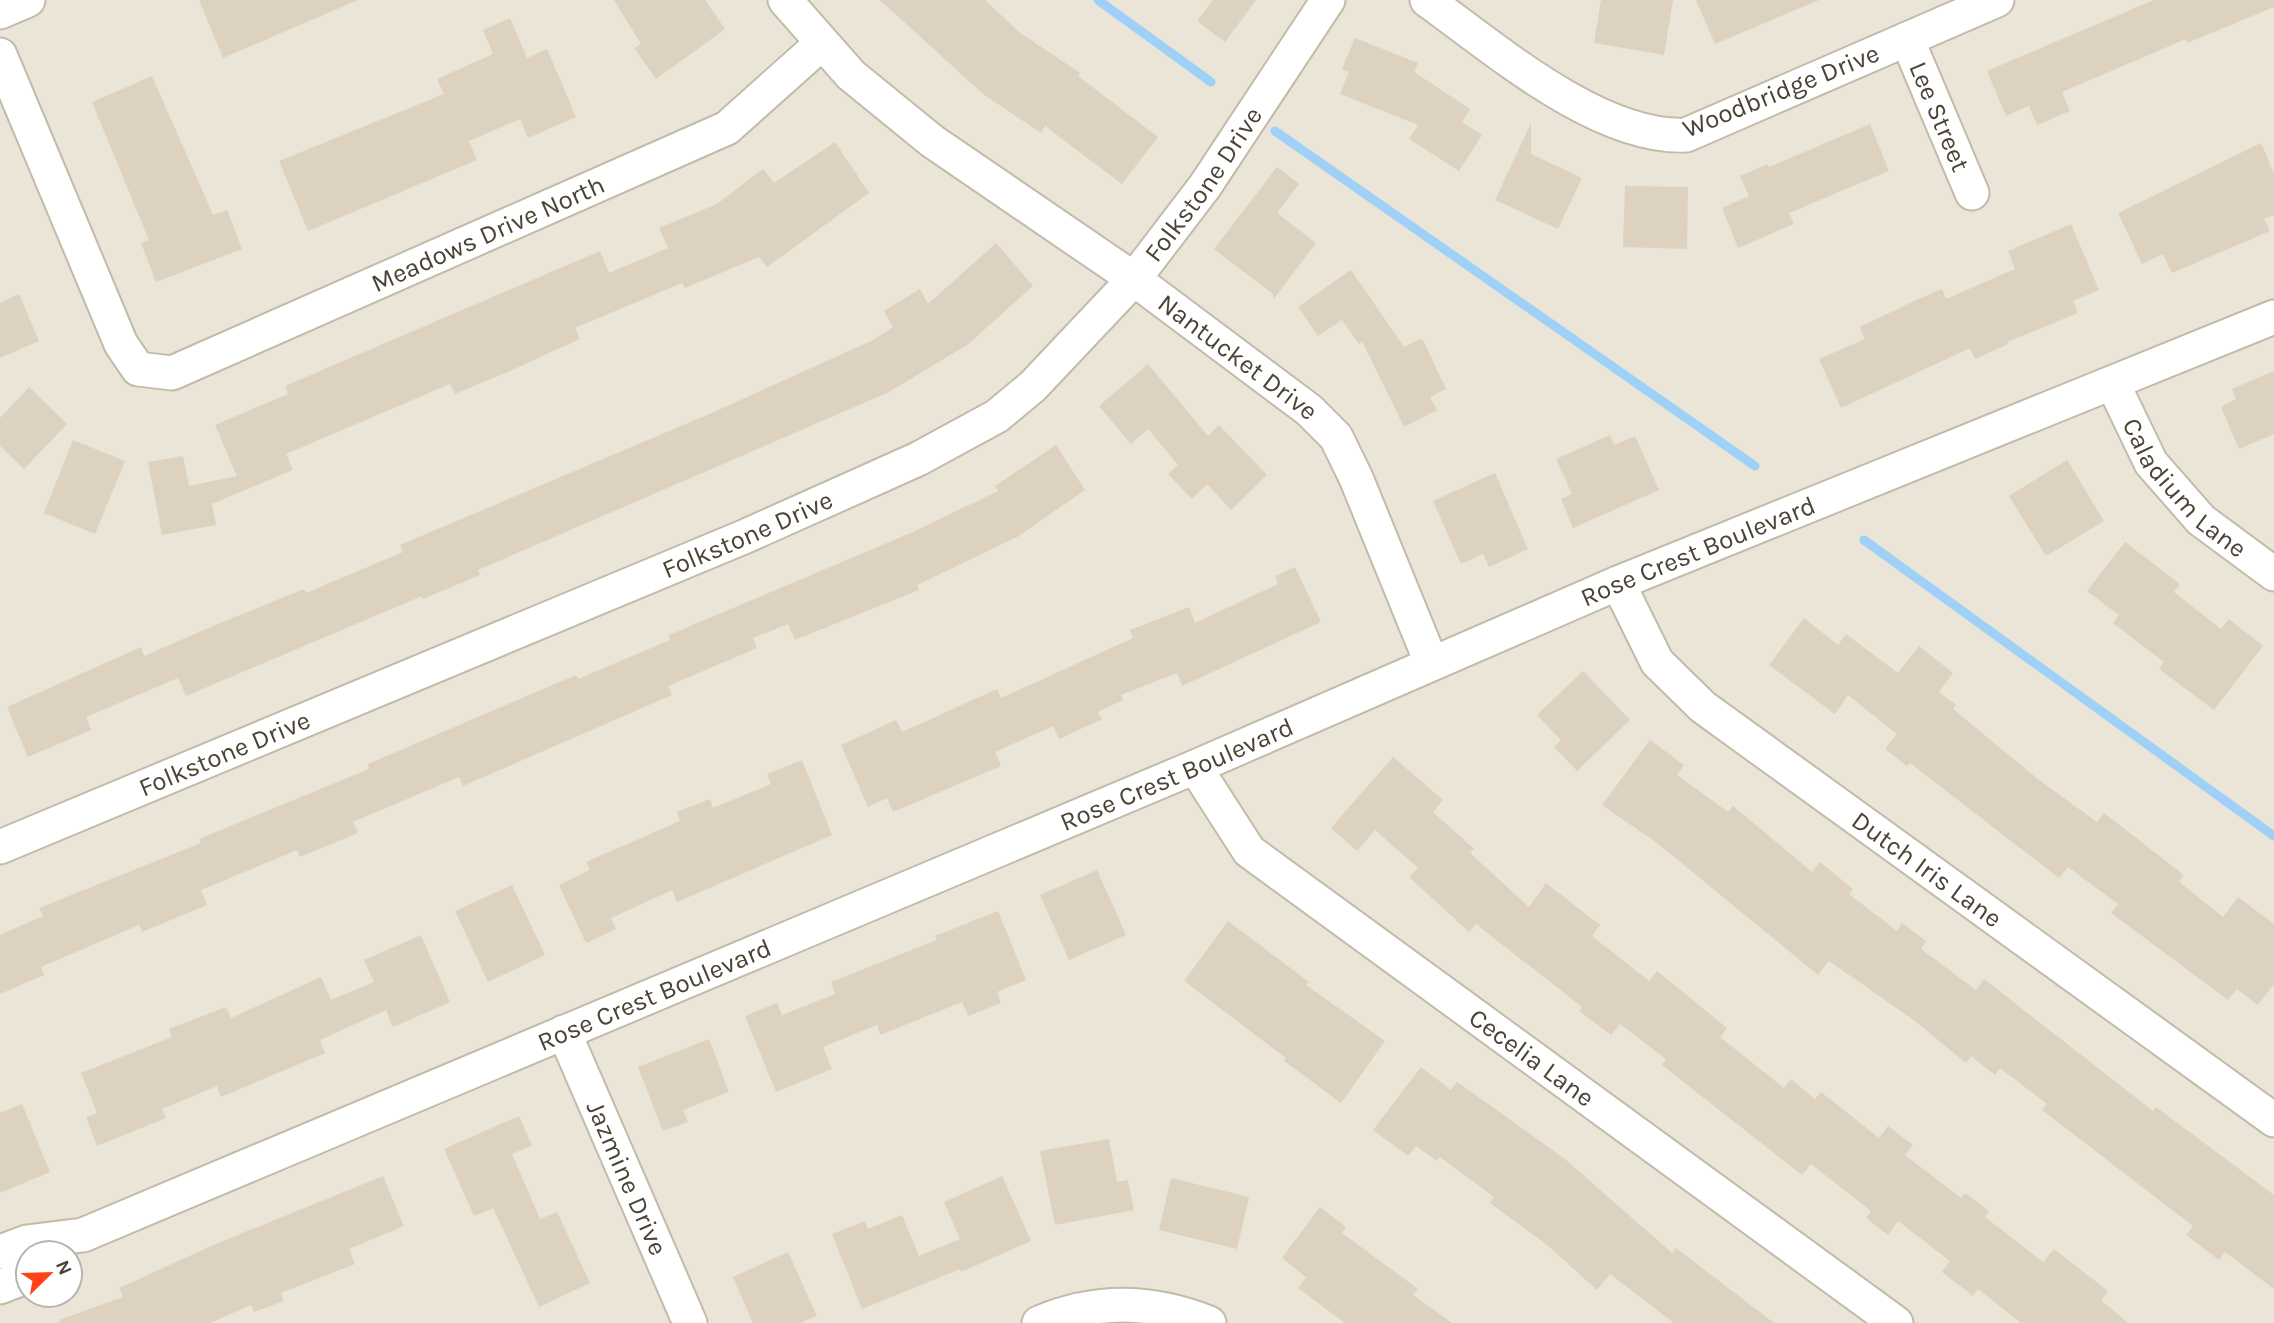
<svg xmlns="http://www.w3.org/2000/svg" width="2274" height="1323" font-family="Karla,sans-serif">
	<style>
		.residential { fill: #eae5d6; fill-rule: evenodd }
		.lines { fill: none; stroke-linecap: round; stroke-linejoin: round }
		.stream { stroke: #9fd0f8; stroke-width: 9 }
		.building { fill: #dcd2bf }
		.street-casing { stroke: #c2bbaa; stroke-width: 37 }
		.street { stroke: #fff; stroke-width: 33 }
		.labels { text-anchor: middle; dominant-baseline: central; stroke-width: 5; stroke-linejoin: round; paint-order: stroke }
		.street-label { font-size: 26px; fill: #4a4336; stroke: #fff }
	</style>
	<rect width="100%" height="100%" fill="#f6f2e8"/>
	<path class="residential" d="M 0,0 L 2274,0 L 2274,1323 L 0,1323 ZM 28,1253 L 70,1253 L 70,1295 L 28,1295 Z"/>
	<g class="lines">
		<g class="stream">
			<path d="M 1098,0 L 1211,82"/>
			<path d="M 1275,131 L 1755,466"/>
			<path d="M 1864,540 L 2274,836"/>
		</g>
	</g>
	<g class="building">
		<path d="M 199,0 L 358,0 L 223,58 Z"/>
		<path d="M 614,0 L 705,0 L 725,29 L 656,79 L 634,48 L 641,44 Z"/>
		<path d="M 880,0 L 985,0 L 1019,32 L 1080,73 L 1078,76 L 1158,137 L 1122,184 L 1045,126 L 1041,133 L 983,94 Z"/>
		<path d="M 1213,0 L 1256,0 L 1225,42 L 1197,21 Z"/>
		<path d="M 1601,0 L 1673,0 L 1664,55 L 1594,43 Z"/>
		<path d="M 1696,0 L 1819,0 L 1715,44 Z"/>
		<path d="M 2154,0 L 2274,0 L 2274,7 L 2187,43 L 2186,39 L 2062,92 L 2070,111 L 2037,125 L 2029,106 L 2006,116 L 1987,71 Z"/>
		<path d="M 510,18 L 527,58 L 547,49 L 576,117 L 528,138 L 520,119 L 469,141 L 477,160 L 308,231 L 279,161 L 444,94 L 437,79 L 493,54 L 483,30 Z"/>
		<path d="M 1355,38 L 1418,63 L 1414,72 L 1470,109 L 1462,122 L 1482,135 L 1459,171 L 1409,139 L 1418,125 L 1340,94 L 1349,72 L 1342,69 Z"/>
		<path d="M 152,76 L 213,215 L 227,210 L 242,249 L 156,282 L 141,243 L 149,240 L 92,102 Z"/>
		<path d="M 1531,123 L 1531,154 L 1582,178 L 1558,229 L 1495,200 Z"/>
		<path d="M 1870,124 L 1889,171 L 1789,213 L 1794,224 L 1738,248 L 1722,208 L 1749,196 L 1740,176 L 1768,164 L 1769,167 Z"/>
		<path d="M 835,142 L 869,193 L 767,267 L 759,257 L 685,288 L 682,283 L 575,328 L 580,339 L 505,373 L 455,394 L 450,384 L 286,454 L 293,470 L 212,504 L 216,525 L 162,535 L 148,462 L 183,456 L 189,486 L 237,476 L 215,425 L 288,394 L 285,386 L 600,251 L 609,273 L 668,248 L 659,228 L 717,204 L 763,169 L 774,183 Z"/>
		<path d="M 2261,143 L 2274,173 L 2274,215 L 2264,219 L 2270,231 L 2172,273 L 2163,254 L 2142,264 L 2118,213 Z"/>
		<path d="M 1277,167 L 1299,184 L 1277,213 L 1316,243 L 1273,300 L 1273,294 L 1214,249 Z"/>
		<path d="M 1625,186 L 1688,187 L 1687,249 L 1623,247 Z"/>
		<path d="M 2071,224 L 2099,290 L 2073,301 L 2078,313 L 2007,342 L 2008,344 L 1975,359 L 1970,348 L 1841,408 L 1819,359 L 1865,339 L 1860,327 L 1914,301 L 1942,289 L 1946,299 L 2015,269 L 2008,251 Z"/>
		<path d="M 996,243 L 1033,286 L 967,345 L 889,392 L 478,570 L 480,575 L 423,599 L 422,596 L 186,696 L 178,678 L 86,717 L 91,730 L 28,757 L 7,707 L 141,647 L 144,656 L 225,621 L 304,589 L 306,593 L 403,552 L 400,545 L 714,412 L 873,340 L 893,327 L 884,311 L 920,289 L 928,304 Z"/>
		<path d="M 1351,270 L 1404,347 L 1422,338 L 1446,389 L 1430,397 L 1437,410 L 1404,427 L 1362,341 L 1359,344 L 1342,320 L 1318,336 L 1298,307 Z"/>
		<path d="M 19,294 L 39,341 L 0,358 L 0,303 Z"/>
		<path d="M 1148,364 L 1208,436 L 1219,425 L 1267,475 L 1231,510 L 1207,484 L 1192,499 L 1168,474 L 1178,465 L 1148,429 L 1131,444 L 1099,406 Z"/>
		<path d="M 2274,371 L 2274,434 L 2239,449 L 2221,407 L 2236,399 L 2232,389 Z"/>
		<path d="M 29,387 L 67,424 L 24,469 L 0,446 L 0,418 Z"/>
		<path d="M 1610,435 L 1614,445 L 1635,436 L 1659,490 L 1573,528 L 1561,499 L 1572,494 L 1556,459 Z"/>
		<path d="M 73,440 L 125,461 L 95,534 L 44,513 Z"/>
		<path d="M 1056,445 L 1085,490 L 1017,537 L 917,585 L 919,590 L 795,640 L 788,624 L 753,638 L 757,648 L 668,686 L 672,695 L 463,786 L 459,777 L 353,822 L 358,833 L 300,857 L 297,850 L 201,890 L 207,905 L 142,932 L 139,925 L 41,967 L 44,975 L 0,994 L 0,935 L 43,916 L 39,908 L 201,843 L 199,839 L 369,769 L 368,764 L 576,675 L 578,679 L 670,640 L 669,635 L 913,532 L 998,491 L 995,486 Z"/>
		<path d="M 2067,460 L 2104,521 L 2046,556 L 2009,496 Z"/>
		<path d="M 1495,473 L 1528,549 L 1489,567 L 1483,554 L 1461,564 L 1433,501 Z"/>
		<path d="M 2125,542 L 2180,584 L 2174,592 L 2221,629 L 2229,619 L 2263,646 L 2214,710 L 2159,669 L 2164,662 L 2113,623 L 2119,615 L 2087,591 Z"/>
		<path d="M 1295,567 L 1321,622 L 1182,686 L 1177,673 L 1121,695 L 1123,700 L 1098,712 L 1102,719 L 1059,739 L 1053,726 L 995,752 L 1001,766 L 893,812 L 887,798 L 868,807 L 841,745 L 896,720 L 902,732 L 997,689 L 1001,698 L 1133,638 L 1130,630 L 1189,607 L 1195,623 L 1278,584 L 1275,576 Z"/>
		<path d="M 1804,618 L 1838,645 L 1846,634 L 1898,673 L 1919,646 L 1953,673 L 1939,692 L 1956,705 L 1953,709 L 2039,780 L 2097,822 L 2104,813 L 2184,875 L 2179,882 L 2223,917 L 2238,897 L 2274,924 L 2274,984 L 2258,1005 L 2237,989 L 2228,1000 L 2111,913 L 2118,904 L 2068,867 L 2059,878 L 1910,763 L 1907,766 L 1885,749 L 1897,734 L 1848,695 L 1835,714 L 1769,665 Z"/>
		<path d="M 1583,671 L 1630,720 L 1577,771 L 1554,747 L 1561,740 L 1537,715 Z"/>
		<path d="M 1650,740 L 1684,765 L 1677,775 L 1728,812 L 1733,806 L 1812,872 L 1820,862 L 1853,889 L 1849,894 L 1897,931 L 1902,923 L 1926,941 L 1921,949 L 1976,990 L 1984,979 L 2153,1111 L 2156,1107 L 2274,1195 L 2274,1289 L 2225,1252 L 2219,1260 L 2186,1235 L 2193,1226 L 2042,1110 L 2047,1104 L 2000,1068 L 1995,1075 L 1971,1056 L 1966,1063 L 1915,1021 L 1829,961 L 1818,975 L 1657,843 L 1602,805 Z"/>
		<path d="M 1393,757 L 1443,800 L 1433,812 L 1474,849 L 1470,853 L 1529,907 L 1546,883 L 1600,925 L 1592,936 L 1649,981 L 1657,971 L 1727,1028 L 1720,1037 L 1784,1088 L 1791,1079 L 1815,1099 L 1821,1092 L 1879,1138 L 1888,1126 L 1913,1145 L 1905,1155 L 1961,1198 L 1965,1193 L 1989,1211 L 1985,1217 L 2043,1262 L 2054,1249 L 2108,1291 L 2101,1300 L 2128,1323 L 2021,1323 L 1978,1289 L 1973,1296 L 1942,1272 L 1950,1261 L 1898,1221 L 1888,1235 L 1866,1218 L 1871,1211 L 1811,1164 L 1802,1175 L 1662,1065 L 1666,1059 L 1620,1024 L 1611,1035 L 1579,1011 L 1582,1007 L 1476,924 L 1469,932 L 1409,877 L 1418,868 L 1375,830 L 1357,851 L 1331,828 Z"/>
		<path d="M 802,760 L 832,835 L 677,902 L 672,890 L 611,918 L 616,929 L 586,943 L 559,885 L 590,870 L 586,862 L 680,821 L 677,812 L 710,799 L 713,808 L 771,784 L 767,774 Z"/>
		<path d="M 1097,870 L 1126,935 L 1069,960 L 1040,895 Z"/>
		<path d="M 512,885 L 545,955 L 488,982 L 455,911 Z"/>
		<path d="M 998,911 L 1026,980 L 997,992 L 1001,1003 L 968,1016 L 962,1002 L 880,1035 L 877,1025 L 823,1047 L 832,1069 L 776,1092 L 745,1016 L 777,1003 L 782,1015 L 835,994 L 831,982 L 937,940 L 935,936 Z"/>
		<path d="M 1228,921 L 1309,982 L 1306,985 L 1385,1041 L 1341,1103 L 1284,1061 L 1286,1058 L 1184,981 Z"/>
		<path d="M 421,935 L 450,1002 L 393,1027 L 386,1010 L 320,1040 L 325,1053 L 221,1097 L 217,1086 L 162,1109 L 166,1118 L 97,1146 L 86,1117 L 97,1113 L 81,1073 L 172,1037 L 169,1029 L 226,1007 L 231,1018 L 321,977 L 331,1000 L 374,982 L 364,960 Z"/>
		<path d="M 709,1039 L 729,1092 L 683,1110 L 688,1122 L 663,1131 L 638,1067 Z"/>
		<path d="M 1421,1067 L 1451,1090 L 1457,1082 L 1511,1120 L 1566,1160 L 1672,1253 L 1676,1248 L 1774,1323 L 1674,1323 L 1610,1274 L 1597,1290 L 1547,1245 L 1490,1203 L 1494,1197 L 1440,1157 L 1437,1161 L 1416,1146 L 1408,1156 L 1373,1130 Z"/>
		<path d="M 22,1104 L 50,1172 L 0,1193 L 0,1113 Z"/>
		<path d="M 519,1116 L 532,1145 L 512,1154 L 540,1219 L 557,1212 L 590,1283 L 539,1307 L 493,1208 L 474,1216 L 444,1149 Z"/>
		<path d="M 1109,1139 L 1117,1182 L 1128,1180 L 1134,1210 L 1055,1225 L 1040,1151 Z"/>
		<path d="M 383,1176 L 404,1226 L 349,1249 L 355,1264 L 281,1293 L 284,1301 L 254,1312 L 251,1305 L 210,1323 L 60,1323 L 59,1320 L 123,1297 L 119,1288 L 218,1243 Z"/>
		<path d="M 1002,1176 L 1031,1241 L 961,1272 L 960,1269 L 862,1309 L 832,1234 L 865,1221 L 868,1229 L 902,1215 L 919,1256 L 960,1239 L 944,1202 Z"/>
		<path d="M 1171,1178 L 1249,1197 L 1237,1249 L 1159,1230 Z"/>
		<path d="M 1320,1207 L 1346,1227 L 1342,1233 L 1418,1289 L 1413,1295 L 1452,1323 L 1345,1323 L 1298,1288 L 1306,1277 L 1282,1258 Z"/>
		<path d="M 788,1252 L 817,1316 L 800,1323 L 753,1323 L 733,1277 Z"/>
	</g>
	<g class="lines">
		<g class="street-casing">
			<g id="street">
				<path id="s1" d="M 785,0 L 851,75 L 932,141 L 1134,279 L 1309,410 L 1336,437 L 1356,478 L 1431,662"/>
				<path d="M 1427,0 C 1495,49 1599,139 1686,135 L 1997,0"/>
				<path d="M 0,12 L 28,0"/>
				<path id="s2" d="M 1907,39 L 1972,193"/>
				<path id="s3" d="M 0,55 L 121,344 L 138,369 L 172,373 L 727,128 L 821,44"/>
				<path id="s4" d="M 2113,384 L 2151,463 L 2201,520 L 2274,574"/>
				<path id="s5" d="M 1618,583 L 1657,662 L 1703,707 L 2274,1120"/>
				<path id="s6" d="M 1195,767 L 1249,851 L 1896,1323"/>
				<path id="s7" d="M 0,847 L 746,536 L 918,459 L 997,416 L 1033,386 L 1134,279 L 1205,186 L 1328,0"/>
				<path id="s8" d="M 564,1032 L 690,1323"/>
				<path id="s9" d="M 0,1252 L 27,1242 L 83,1235 L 1195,767 L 1618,583 L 2274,317"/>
				<path d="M 0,1287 L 28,1276"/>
				<path d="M 1039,1323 C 1097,1298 1152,1300 1209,1323"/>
			</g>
		</g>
		<use href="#street" class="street"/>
	</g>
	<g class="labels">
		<g class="street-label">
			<text transform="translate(1781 91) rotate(-22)">Woodbridge Drive</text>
			<text stroke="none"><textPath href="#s2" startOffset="84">Lee Street</textPath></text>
			<text stroke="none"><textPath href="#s7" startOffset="1398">Folkstone Drive</textPath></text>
			<text stroke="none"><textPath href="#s3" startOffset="723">Meadows Drive North</textPath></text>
			<text stroke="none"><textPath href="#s1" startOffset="579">Nantucket Drive</textPath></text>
			<text stroke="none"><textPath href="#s4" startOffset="128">Caladium Lane</textPath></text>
			<text stroke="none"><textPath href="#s7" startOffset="810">Folkstone Drive</textPath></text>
			<text stroke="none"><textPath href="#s9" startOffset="1839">Rose Crest Boulevard</textPath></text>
			<text stroke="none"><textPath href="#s7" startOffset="243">Folkstone Drive</textPath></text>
			<text stroke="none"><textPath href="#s9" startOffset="1272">Rose Crest Boulevard</textPath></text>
			<text stroke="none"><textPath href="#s5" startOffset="429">Dutch Iris Lane</textPath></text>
			<text stroke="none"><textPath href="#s9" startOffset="705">Rose Crest Boulevard</textPath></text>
			<text stroke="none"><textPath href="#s6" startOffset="450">Cecelia Lane</textPath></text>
			<text stroke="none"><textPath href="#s8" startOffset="159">Jazmine Drive</textPath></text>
		</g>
	</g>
	<g transform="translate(49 1274) rotate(67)"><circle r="33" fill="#ffffff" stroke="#b7b4af" stroke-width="2"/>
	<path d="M0-5L12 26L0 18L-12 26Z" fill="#ff4316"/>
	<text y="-10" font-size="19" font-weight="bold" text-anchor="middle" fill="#4a4336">N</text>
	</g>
</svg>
